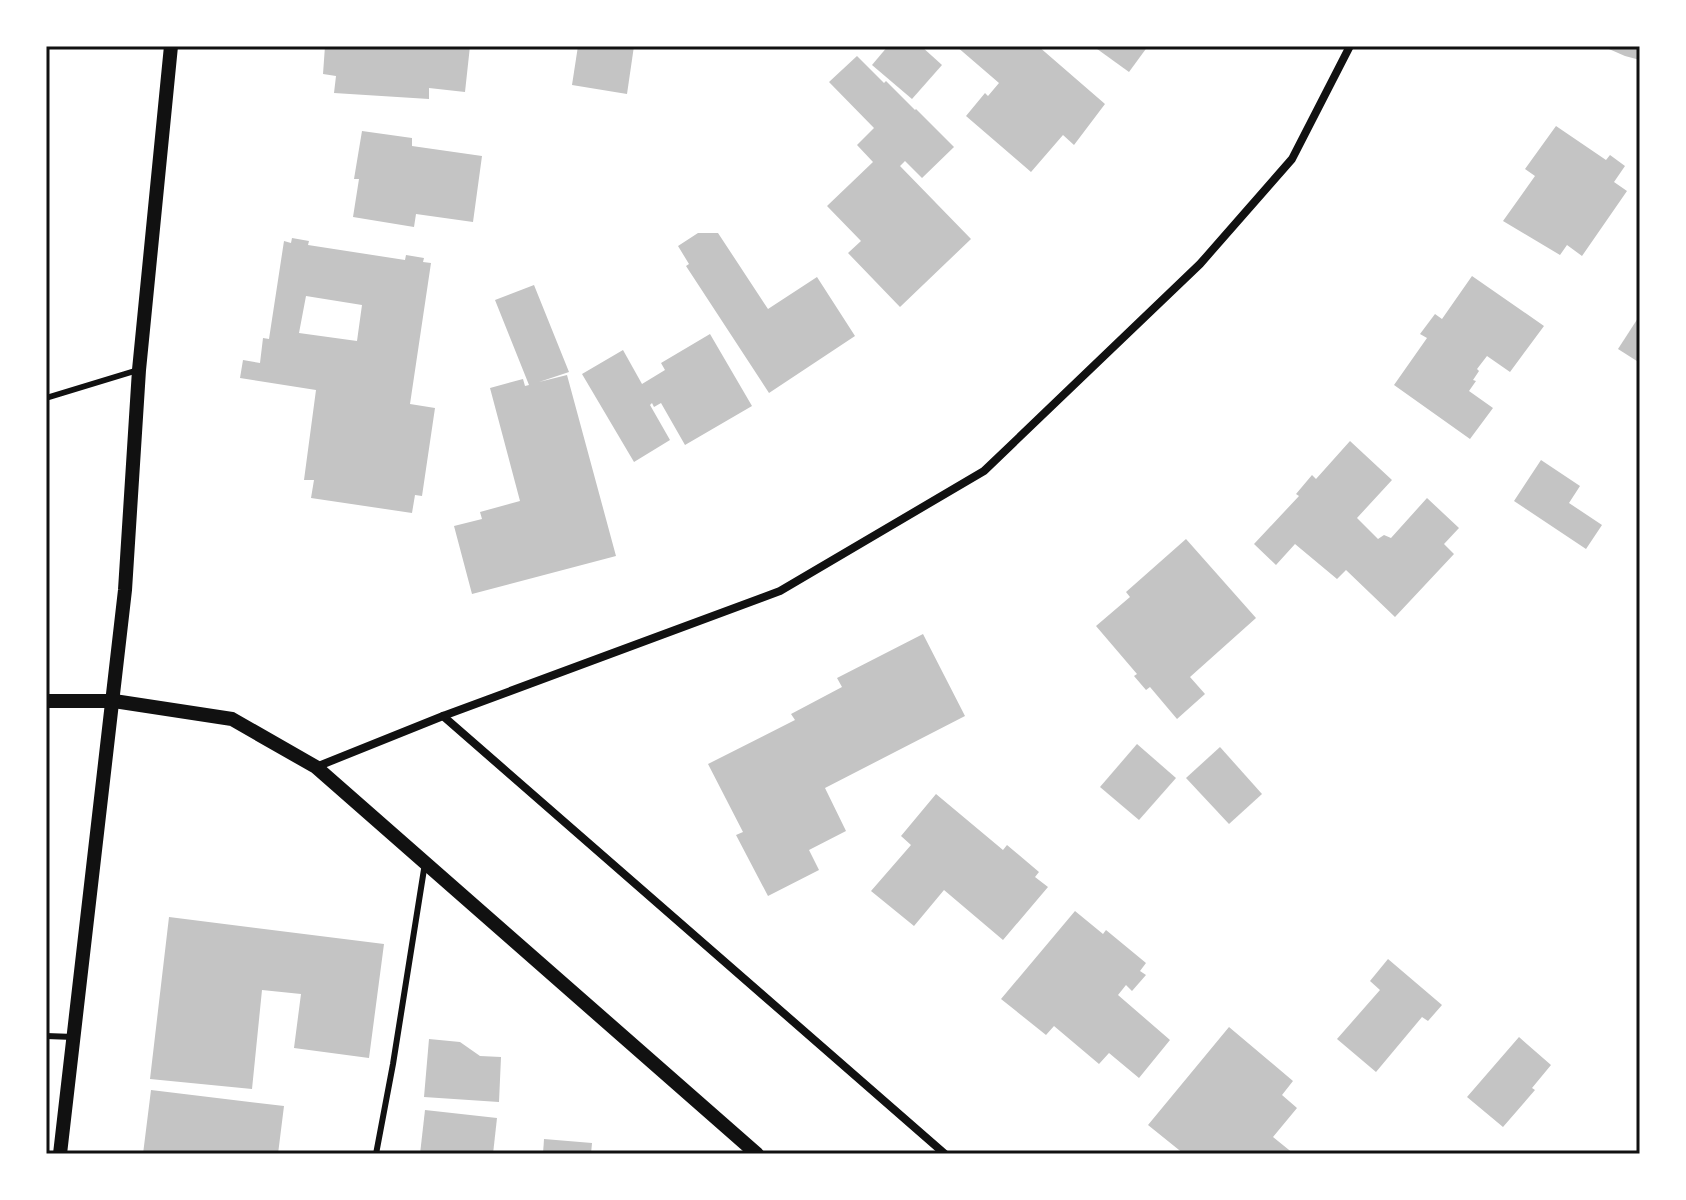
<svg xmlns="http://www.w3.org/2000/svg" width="1686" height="1200" font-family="Rubik,sans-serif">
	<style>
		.building { fill: #c4c4c4; fill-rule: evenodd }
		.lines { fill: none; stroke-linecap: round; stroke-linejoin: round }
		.service { stroke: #111; stroke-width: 6 }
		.minor { stroke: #111; stroke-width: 8 }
		.tertiary { stroke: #111; stroke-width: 14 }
		.neatline { fill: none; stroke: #111; stroke-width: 3 }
	</style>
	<rect width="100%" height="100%" fill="#fff"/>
	<g class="building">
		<path d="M 325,46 L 470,46 L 465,92 L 429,88 L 429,99 L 334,93 L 336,76 L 323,74 Z"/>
		<path d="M 578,46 L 634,46 L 627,94 L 572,85 Z"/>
		<path d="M 888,46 L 921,46 L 942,65 L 912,99 L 872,65 Z"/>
		<path d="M 956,46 L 1038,46 L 1105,104 L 1074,145 L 1063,135 L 1031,172 L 966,116 L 985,93 L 988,96 L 999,83 Z"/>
		<path d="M 1093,46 L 1148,46 L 1129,72 Z"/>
		<path d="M 1602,46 L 1640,46 L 1640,60 L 1625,56 Z"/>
		<path d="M 857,56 L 884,83 L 886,81 L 915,110 L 916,109 L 954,147 L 922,178 L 905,161 L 900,166 L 971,239 L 900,307 L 848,253 L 861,241 L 827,206 L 873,162 L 857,145 L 874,128 L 829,82 Z"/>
		<path d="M 1556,126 L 1606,160 L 1610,155 L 1625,166 L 1614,182 L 1627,191 L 1582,256 L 1567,245 L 1560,255 L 1503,221 L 1535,176 L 1525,169 Z"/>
		<path d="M 362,131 L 412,138 L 412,146 L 482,156 L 473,222 L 416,214 L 414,227 L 353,217 L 359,179 L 354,179 Z"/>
		<path d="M 698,233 L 718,233 L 768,309 L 817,277 L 855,336 L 769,393 L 686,266 L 689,264 L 678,246 Z"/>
		<path d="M 292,238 L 309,241 L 308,245 L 405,260 L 406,255 L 424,258 L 423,262 L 431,263 L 410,404 L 435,408 L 422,496 L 415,495 L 412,513 L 311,498 L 314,480 L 304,480 L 316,390 L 240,378 L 243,360 L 260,363 L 263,338 L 269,339 L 284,241 L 291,243 ZM 306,296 L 362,305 L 357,341 L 299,333 Z"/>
		<path d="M 1472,276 L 1544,326 L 1510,372 L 1487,356 L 1477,369 L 1479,371 L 1473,380 L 1476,381 L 1469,391 L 1493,408 L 1470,439 L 1394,385 L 1427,338 L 1420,334 L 1435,314 L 1442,319 Z"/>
		<path d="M 534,285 L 569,372 L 539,382 L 567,375 L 616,556 L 472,594 L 454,526 L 482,519 L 480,512 L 520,501 L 490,388 L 523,379 L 525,386 L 529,385 L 495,300 Z"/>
		<path d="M 1640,315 L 1640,363 L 1618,349 Z"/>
		<path d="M 710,334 L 752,406 L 685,445 L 661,403 L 654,407 L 652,403 L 650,405 L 670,440 L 634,462 L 582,374 L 623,350 L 642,384 L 665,370 L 661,363 Z"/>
		<path d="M 1350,441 L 1392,480 L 1357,518 L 1378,539 L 1384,535 L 1391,538 L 1427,498 L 1459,528 L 1444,544 L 1454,554 L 1395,617 L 1346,570 L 1337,579 L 1295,544 L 1276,565 L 1254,544 L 1299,496 L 1296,494 L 1312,475 L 1316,479 Z"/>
		<path d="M 1541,460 L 1580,486 L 1569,503 L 1602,525 L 1586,549 L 1514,501 Z"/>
		<path d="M 1186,539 L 1256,618 L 1190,677 L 1205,694 L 1177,719 L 1150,687 L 1146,690 L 1134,676 L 1137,674 L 1096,626 L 1130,597 L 1126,592 Z"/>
		<path d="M 923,634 L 965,716 L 825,788 L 846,831 L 809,850 L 819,870 L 768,896 L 736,835 L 743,832 L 708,764 L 795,720 L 791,714 L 842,687 L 837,678 Z"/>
		<path d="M 1137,744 L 1176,778 L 1139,820 L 1100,787 Z"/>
		<path d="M 1220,747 L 1262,794 L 1229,824 L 1186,778 Z"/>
		<path d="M 936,794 L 1003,850 L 1007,845 L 1039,872 L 1035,877 L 1048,887 L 1003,940 L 944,890 L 914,926 L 871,891 L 911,845 L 901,836 Z"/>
		<path d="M 1075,911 L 1103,934 L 1106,930 L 1146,963 L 1140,971 L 1146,975 L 1132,991 L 1126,985 L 1118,995 L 1170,1040 L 1139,1078 L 1109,1053 L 1099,1064 L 1054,1026 L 1046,1035 L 1001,999 Z"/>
		<path d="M 169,917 L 384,944 L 369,1058 L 294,1048 L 301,994 L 262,990 L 252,1089 L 150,1079 Z"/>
		<path d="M 1388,959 L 1442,1005 L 1428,1021 L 1422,1017 L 1376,1072 L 1337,1039 L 1380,990 L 1370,981 Z"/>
		<path d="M 1229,1027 L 1293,1081 L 1282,1095 L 1297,1108 L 1273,1137 L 1294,1154 L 1184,1154 L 1148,1125 Z"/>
		<path d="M 1519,1037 L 1551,1065 L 1532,1088 L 1535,1090 L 1503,1127 L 1467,1097 Z"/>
		<path d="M 429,1039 L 460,1042 L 480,1056 L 501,1057 L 499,1102 L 424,1097 Z"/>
		<path d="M 151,1090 L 284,1106 L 278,1154 L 143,1154 Z"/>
		<path d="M 425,1110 L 497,1118 L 493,1154 L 420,1154 Z"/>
		<path d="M 544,1139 L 592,1143 L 591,1154 L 543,1154 Z"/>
	</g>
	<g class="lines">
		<g class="service">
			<path d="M 46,398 L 138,370"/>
			<path d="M 46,1036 L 74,1037"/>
			<path d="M 376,1154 L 393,1064 L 425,863"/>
		</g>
		<g class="minor">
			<path d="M 443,716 L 945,1154"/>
			<path d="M 316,767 L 443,716 L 780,591 L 984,471 L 1200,264 L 1292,159 L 1350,46"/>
		</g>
		<g class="tertiary">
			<path d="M 46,701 L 114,701 L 232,719 L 316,767 L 757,1154"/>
			<path d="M 60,1154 L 125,590 L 139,370 L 171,46"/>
		</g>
	</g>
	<rect width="1686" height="1200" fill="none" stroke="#ffffff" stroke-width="96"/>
	<rect x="48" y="48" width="1590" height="1104" class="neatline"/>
</svg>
